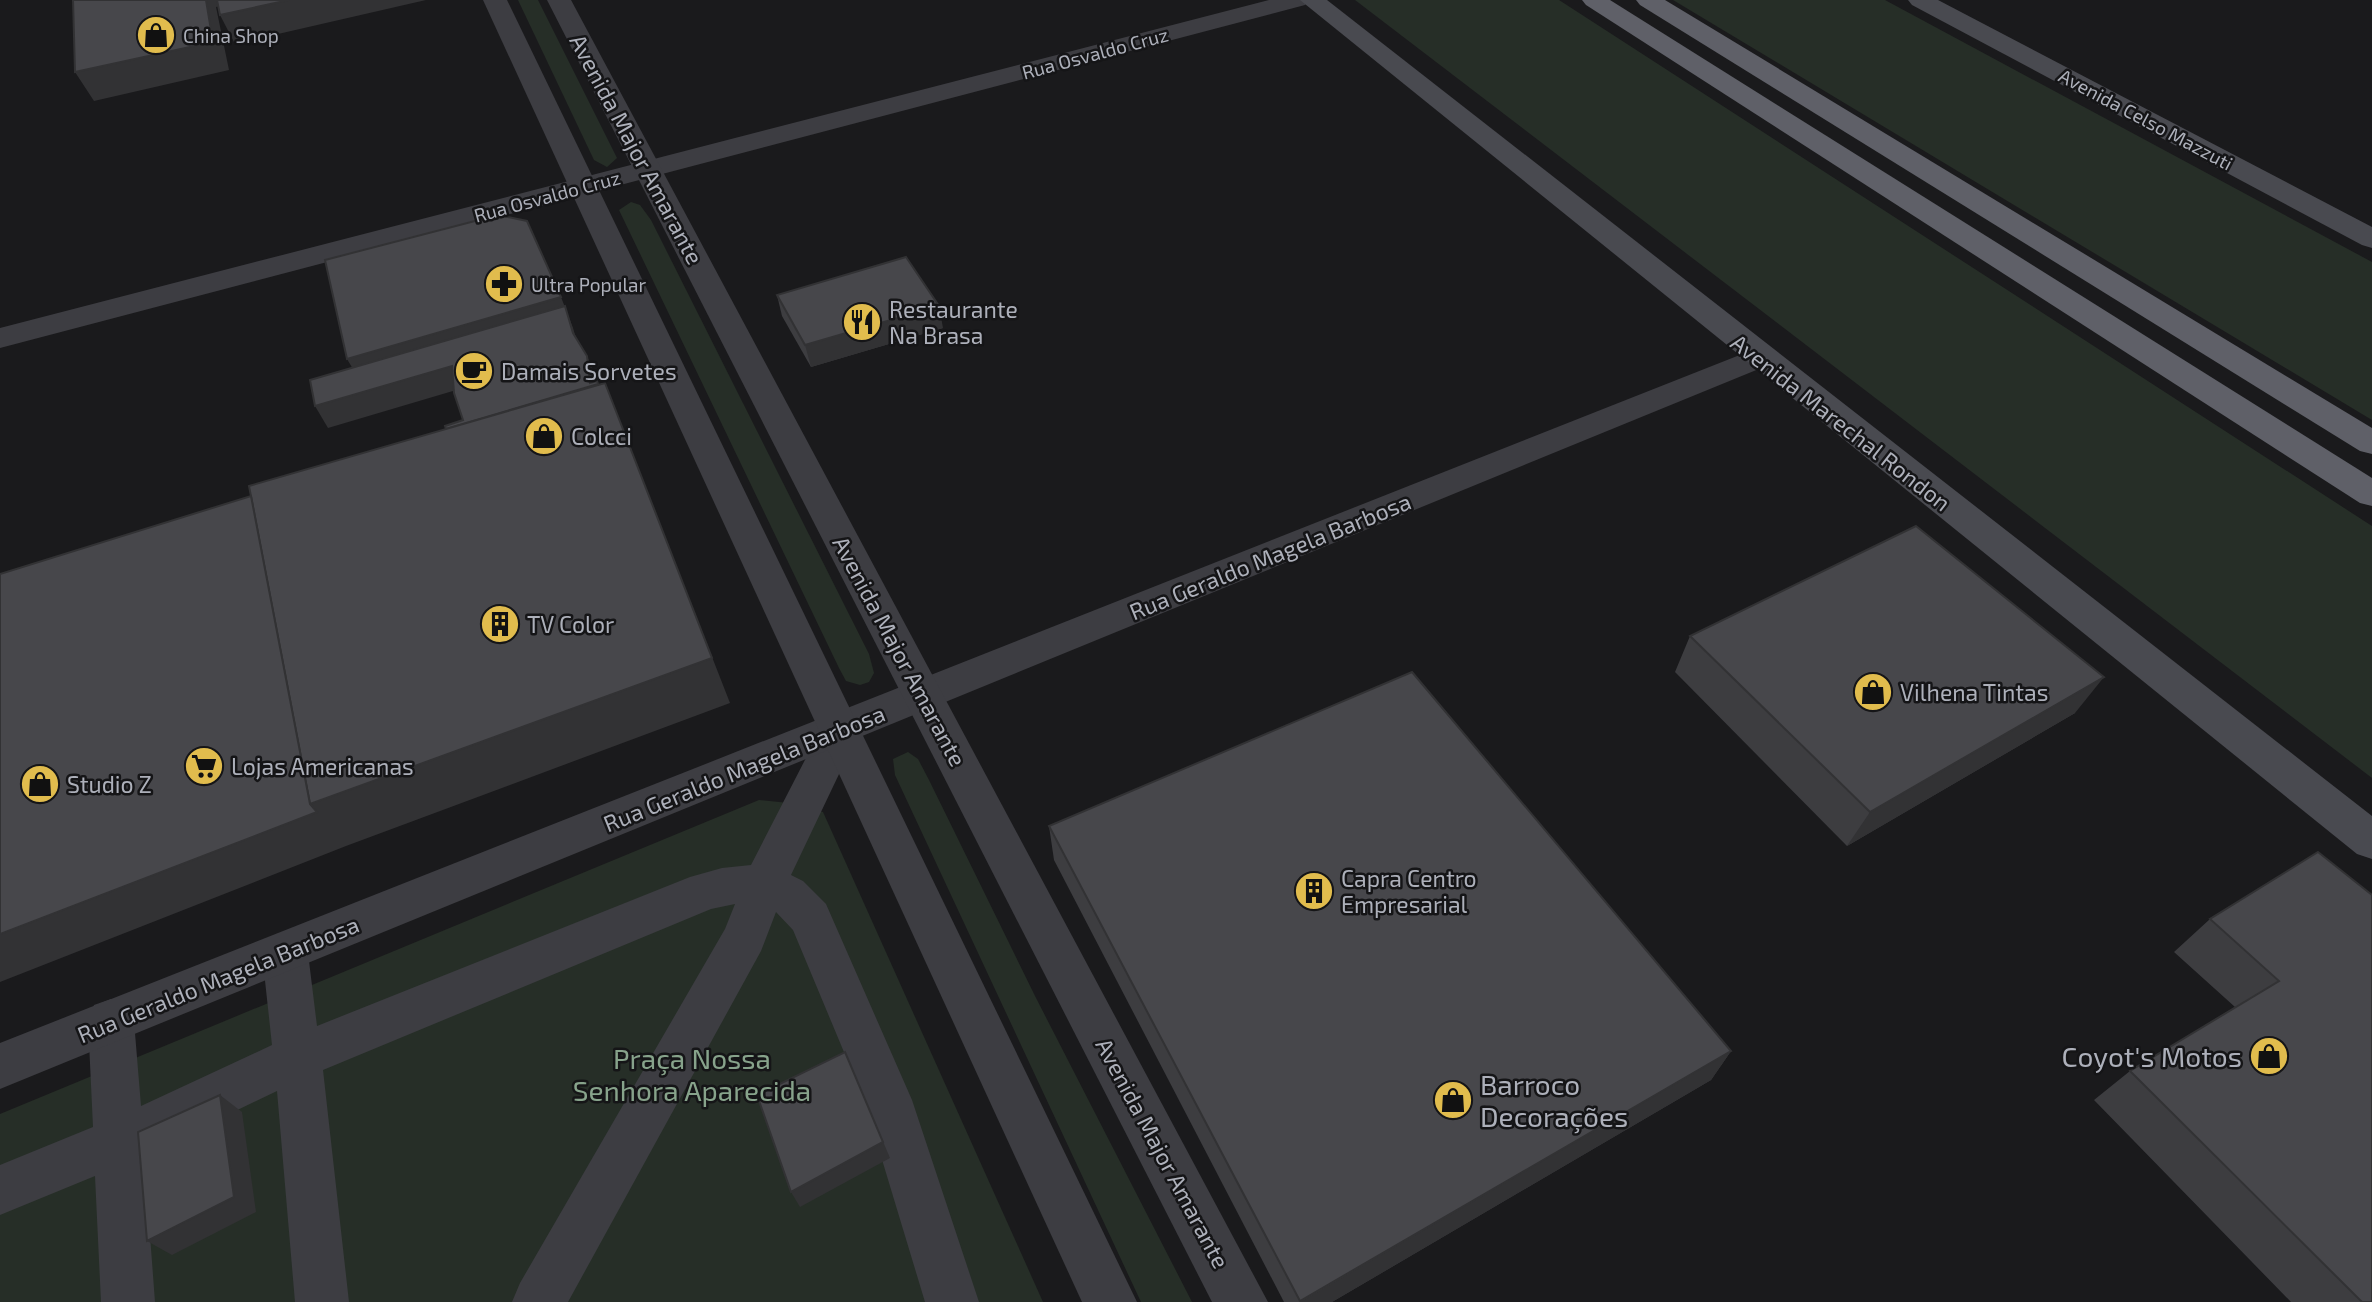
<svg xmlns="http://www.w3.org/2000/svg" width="2372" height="1302" font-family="'Exo 2',sans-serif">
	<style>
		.green { fill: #262e27 }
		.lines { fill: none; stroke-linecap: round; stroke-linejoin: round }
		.pedestrian { fill: #3d3d42; fill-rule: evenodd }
		.minor { fill: #3d3d42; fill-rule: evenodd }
		.tertiary { fill: #3d3d42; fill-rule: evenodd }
		.secondary { fill: #494a50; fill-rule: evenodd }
		.trunk { fill: #5f6068; fill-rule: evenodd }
		.wall { fill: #3d3d40 }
		.shaded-wall { fill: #323234 }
		.building { fill: #47474b; stroke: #323234; stroke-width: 2 }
		.labels { text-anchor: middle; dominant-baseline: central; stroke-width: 5; stroke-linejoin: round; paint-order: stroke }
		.far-poi-label { font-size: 19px; fill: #adb0ba; stroke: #151517; text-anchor: start }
		.far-street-label { font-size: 19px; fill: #adb0ba; stroke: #151517 }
		.street-label { font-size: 23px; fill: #adb0ba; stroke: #151517 }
		.poi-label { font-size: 23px; fill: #adb0ba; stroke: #151517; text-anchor: start }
		.near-poi-label { font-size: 28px; fill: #adb0ba; stroke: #151517; text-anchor: end }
		.near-park-label { font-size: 28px; fill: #87a38b; stroke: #151517 }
	</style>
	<rect width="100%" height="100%" fill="#1a1a1c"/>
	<g class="green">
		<path d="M 518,0 L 538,0 L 617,158 L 607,167 L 594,160 Z"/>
		<path d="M 1355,0 L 1559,0 L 2372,526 L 2372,778 Z"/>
		<path d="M 1673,0 L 1885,0 L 2372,262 L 2372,420 Z"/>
		<path d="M 631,202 L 640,205 L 651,220 L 869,654 L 874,673 L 869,682 L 860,685 L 846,681 L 839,668 L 619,210 Z"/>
		<path d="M 908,752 L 918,759 L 929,780 L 1035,996 L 1192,1302 L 1141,1302 L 895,775 L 893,759 Z"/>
		<path d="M 759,800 L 789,803 L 823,812 L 1043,1302 L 0,1302 L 0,1114 Z"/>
	</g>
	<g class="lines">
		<path class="pedestrian" d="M 840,714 L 854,719 L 860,730 L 791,875 L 803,881 L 826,904 L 912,1100 L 979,1302 L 925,1302 L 864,1100 L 793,930 L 776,912 L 761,951 L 568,1302 L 512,1302 L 520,1283 L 725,929 L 735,904 L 711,909 L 323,1070 L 349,1302 L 295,1302 L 277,1091 L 144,1155 L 155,1302 L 101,1302 L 95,1176 L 0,1215 L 0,1165 L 93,1127 L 88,1021 L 94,1005 L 111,999 L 128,1005 L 134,1021 L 141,1106 L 272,1045 L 262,953 L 269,938 L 285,932 L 301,938 L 308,953 L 317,1026 L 690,877 L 722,868 L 751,865 L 826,719 Z"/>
		<g class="minor">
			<path d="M 1269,0 L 1309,0 L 1305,5 L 0,348 L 0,328 Z"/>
			<path d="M 1760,347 L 1771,350 L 1776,357 L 1771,364 L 0,1089 L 0,1043 Z"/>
		</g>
		<g class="tertiary">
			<path d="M 483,0 L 507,0 L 1137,1302 L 1082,1302 Z"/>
			<path d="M 547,0 L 571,0 L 1268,1302 L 1212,1302 Z"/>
		</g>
		<g class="secondary">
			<path d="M 1300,0 L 1327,0 L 2372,816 L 2372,859 L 2357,854 Z"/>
			<path d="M 1908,0 L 1938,0 L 2372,227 L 2372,248 L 2362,245 L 1912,5 Z"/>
		</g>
		<g class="trunk">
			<path d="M 1582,0 L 1610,0 L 2372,478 L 2372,506 L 2360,503 L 1586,5 Z"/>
			<path d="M 1636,0 L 1665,0 L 2372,428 L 2372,454 L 2360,451 L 1640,5 Z"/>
		</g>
	</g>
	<g class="wall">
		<path d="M 777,295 L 943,328 L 811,367 L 782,316 Z"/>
		<path d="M 1690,636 L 2075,713 L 1847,846 L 1675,672 Z"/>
		<path d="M 1049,826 L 1731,1051 L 1711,1080 L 1332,1302 L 1284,1302 L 1054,860 Z"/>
		<path d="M 2318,852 L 2372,1302 L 2291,1302 L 2094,1100 L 2130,1071 L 2235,1007 L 2174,952 L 2210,919 Z"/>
	</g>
	<g class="shaded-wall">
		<path d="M 206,0 L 250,0 L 216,7 L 229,70 L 94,101 L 75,72 Z"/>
		<path d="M 289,0 L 426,0 L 235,44 L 220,15 Z"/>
		<path d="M 561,297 L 573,328 L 581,355 L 573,333 L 365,389 L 347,359 Z"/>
		<path d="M 939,306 L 943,328 L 811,367 L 805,345 Z"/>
		<path d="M 587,356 L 596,377 L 599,405 L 590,383 Z"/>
		<path d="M 452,366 L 463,388 L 328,428 L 315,406 Z"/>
		<path d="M 605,383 L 730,703 L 346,846 L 0,982 L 0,934 L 310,804 Z"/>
		<path d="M 2104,677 L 2075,713 L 1847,846 L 1870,812 Z"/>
		<path d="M 1731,1051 L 1711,1080 L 1332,1302 L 1300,1302 Z"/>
		<path d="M 845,1052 L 890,1158 L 800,1207 L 791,1192 Z"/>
		<path d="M 220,1095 L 242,1112 L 256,1212 L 172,1255 L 147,1241 Z"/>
	</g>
	<g class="building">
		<path d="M 73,0 L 206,0 L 213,42 L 75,72 Z"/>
		<path d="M 217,0 L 289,0 L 220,15 Z"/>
		<path d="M 498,215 L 527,221 L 561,297 L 347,359 L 325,260 Z"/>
		<path d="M 906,257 L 939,306 L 805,345 L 777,295 Z"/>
		<path d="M 565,306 L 573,333 L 587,356 L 590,383 L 597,381 L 598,384 L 446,429 L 445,426 L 463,420 L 454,393 L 452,366 L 315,406 L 310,380 Z"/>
		<path d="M 605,383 L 712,658 L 310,804 L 249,486 Z"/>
		<path d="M 251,496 L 310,804 L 317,812 L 0,934 L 0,574 Z"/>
		<path d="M 1916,526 L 2104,677 L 1870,812 L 1690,636 Z"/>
		<path d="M 1412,672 L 1731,1051 L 1300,1301 L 1049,826 Z"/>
		<path d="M 2318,852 L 2372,895 L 2372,1302 L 2362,1302 L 2130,1071 L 2279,981 L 2210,919 Z"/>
		<path d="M 845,1052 L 883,1142 L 791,1192 L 757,1095 Z"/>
		<path d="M 220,1095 L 234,1197 L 147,1241 L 138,1132 Z"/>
	</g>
	<defs>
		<g id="shop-disc" transform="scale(2.0125)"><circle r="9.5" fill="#e1bc4d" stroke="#151517"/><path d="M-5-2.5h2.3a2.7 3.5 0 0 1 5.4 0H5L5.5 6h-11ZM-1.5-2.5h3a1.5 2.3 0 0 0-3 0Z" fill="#111"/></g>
		<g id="pharmacy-disc" transform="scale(2.0125)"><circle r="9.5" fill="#e1bc4d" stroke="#151517"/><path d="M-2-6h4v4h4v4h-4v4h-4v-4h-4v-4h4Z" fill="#111"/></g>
		<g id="restaurant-disc" transform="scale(2.0125)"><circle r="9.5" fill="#e1bc4d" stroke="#151517"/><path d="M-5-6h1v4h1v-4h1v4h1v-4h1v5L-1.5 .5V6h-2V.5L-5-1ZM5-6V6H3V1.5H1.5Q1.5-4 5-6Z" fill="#111"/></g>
		<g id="cafe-disc" transform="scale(2.0125)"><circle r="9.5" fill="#e1bc4d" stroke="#151517"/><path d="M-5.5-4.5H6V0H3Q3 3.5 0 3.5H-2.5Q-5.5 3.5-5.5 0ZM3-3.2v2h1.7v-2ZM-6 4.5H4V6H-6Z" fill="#111"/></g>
		<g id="building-disc" transform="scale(2.0125)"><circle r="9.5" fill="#e1bc4d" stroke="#151517"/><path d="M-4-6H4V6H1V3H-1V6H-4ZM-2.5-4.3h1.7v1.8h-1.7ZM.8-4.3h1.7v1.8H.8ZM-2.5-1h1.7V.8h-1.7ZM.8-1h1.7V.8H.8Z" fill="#111"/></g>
		<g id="supermarket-disc" transform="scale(2.0125)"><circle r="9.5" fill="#e1bc4d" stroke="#151517"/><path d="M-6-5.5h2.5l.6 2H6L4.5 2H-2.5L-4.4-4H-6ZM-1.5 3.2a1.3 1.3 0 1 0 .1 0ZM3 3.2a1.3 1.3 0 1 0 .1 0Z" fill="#111"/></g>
	</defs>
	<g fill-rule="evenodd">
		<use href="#shop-disc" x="156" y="35"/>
		<use href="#pharmacy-disc" x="504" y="284"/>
		<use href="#restaurant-disc" x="862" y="322"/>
		<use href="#cafe-disc" x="474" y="371"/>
		<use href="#shop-disc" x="544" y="436"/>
		<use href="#building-disc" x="500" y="624"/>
		<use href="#shop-disc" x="1873" y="692"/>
		<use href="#supermarket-disc" x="204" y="766"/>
		<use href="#shop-disc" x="40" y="784"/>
		<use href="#building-disc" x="1314" y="891"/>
		<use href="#shop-disc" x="2269" y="1056"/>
		<use href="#shop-disc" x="1453" y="1100"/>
	</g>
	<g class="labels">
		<g class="far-poi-label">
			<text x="183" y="35">China Shop</text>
			<text x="531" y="284">Ultra Popular</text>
		</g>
		<g class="far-street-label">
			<text transform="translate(1095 53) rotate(-15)">Rua Osvaldo Cruz</text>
			<text transform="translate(2146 119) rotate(28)">Avenida Celso Mazzuti</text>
			<text transform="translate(547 196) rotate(-15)">Rua Osvaldo Cruz</text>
		</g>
		<g class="street-label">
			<text transform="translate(637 149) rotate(62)">Avenida Major Amarante</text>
			<text transform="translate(1841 422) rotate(38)">Avenida Marechal Rondon</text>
			<text transform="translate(1270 556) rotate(-22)">Rua Geraldo Magela Barbosa</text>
			<text transform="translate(900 651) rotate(62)">Avenida Major Amarante</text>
			<text transform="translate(744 768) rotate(-22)">Rua Geraldo Magela Barbosa</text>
			<text transform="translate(218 979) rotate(-22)">Rua Geraldo Magela Barbosa</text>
			<text transform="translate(1163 1153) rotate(62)">Avenida Major Amarante</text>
		</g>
		<g class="poi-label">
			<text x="889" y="309">Restaurante<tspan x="889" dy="26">Na Brasa</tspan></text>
			<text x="501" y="371">Damais Sorvetes</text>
			<text x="571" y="436">Colcci</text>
			<text x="527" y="624">TV Color</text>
			<text x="1900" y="692">Vilhena Tintas</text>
			<text x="231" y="766">Lojas Americanas</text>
			<text x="67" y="784">Studio Z</text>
			<text x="1341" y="878">Capra Centro<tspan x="1341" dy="26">Empresarial</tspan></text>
		</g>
		<g class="near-poi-label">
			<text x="2242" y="1056">Coyot's Motos</text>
			<text x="1480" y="1084" text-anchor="start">Barroco<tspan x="1480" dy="32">Decorações</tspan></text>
		</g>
		<g class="near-park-label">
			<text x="692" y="1058">Praça Nossa<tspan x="692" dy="32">Senhora Aparecida</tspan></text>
		</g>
	</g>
</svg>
